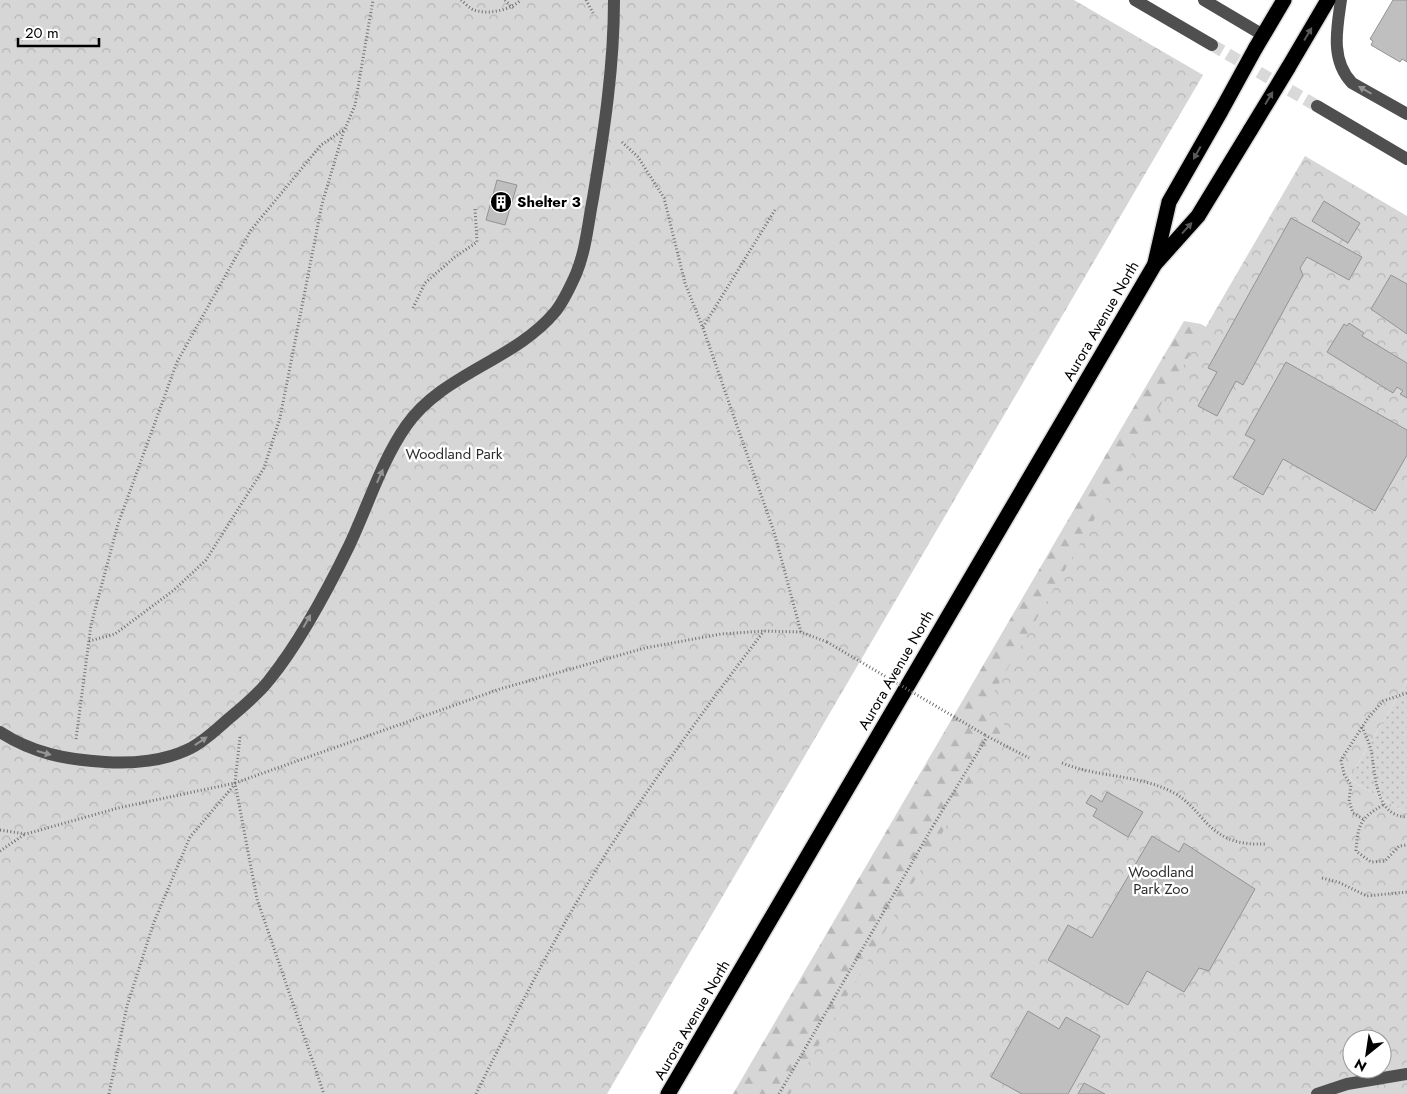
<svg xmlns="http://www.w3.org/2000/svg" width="1407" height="1094" font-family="Jost,sans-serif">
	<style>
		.forest { fill: url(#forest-firs) }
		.park { fill: url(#park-crowns); fill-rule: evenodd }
		.garden { fill: url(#garden-dots) }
		.building { fill: #bfbfbf; stroke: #939393 }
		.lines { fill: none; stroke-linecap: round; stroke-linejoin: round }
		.minor-tunnel { stroke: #d9d9d9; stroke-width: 12; stroke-dasharray: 12 6; stroke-linecap: butt }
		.highway-casing { stroke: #dbdbdb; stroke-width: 18 }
		.path { stroke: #717171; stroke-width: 3; stroke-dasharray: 1 2.5; stroke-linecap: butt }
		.minor { stroke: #4f4f4f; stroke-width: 12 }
		.highway { stroke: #000; stroke-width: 15 }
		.highway-bridge-casing { stroke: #dbdbdb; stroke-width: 18; stroke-linecap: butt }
		.path-bridge { stroke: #717171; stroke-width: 3; stroke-dasharray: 1 2.5; stroke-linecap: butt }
		.highway-bridge { stroke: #000; stroke-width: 15 }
		.oneway { fill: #595959 }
		.oneway2 { fill: #959595 }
		.labels { text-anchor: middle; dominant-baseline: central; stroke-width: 4.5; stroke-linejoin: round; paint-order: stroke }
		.poi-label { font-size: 15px; font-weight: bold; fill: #000; stroke: #fff; text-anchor: start }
		.street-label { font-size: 15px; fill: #000; stroke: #fff }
		.park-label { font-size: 15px; fill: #2d2d2d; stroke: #fff }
	</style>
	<defs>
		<pattern id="forest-firs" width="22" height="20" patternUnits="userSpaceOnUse" patternTransform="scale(1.25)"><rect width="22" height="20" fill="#d6d6d6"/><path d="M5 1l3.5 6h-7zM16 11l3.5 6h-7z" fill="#b6b6b6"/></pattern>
		<pattern id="park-crowns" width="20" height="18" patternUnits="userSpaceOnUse" patternTransform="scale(1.25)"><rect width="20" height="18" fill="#d6d6d6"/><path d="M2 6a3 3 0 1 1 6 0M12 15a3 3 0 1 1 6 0" fill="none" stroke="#b6b6b6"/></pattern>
		<pattern id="garden-dots" width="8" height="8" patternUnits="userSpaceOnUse" patternTransform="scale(1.25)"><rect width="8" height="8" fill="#d6d6d6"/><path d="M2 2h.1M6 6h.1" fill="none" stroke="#b6b6b6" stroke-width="1.8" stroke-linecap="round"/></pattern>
	</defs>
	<rect width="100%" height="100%" fill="#fff"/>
	<path class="forest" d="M 1184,321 L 1201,324 L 1220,335 L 847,1094 L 733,1094 Z"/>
	<g class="park">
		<path d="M 0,0 L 1074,0 L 1203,75 L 607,1094 L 0,1094 Z"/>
		<path d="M 1305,156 L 1407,216 L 1407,681 L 1349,779 L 1407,813 L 1407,1094 L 790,1094 L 1005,725 L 983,711 ZM 1352,1039 L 1382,1039 L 1382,1069 L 1352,1069 Z"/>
	</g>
	<path class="garden" d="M 1407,681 L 1407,813 L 1349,779 Z"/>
	<g class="building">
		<path d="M 1393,0 L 1407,0 L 1407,62 L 1402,59 L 1400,62 L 1371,45 L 1373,41 L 1370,39 Z"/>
		<path d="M 497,180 L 517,185 L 505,225 L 486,220 Z"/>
		<path d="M 1324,201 L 1360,223 L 1348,243 L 1312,221 Z"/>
		<path d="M 1291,218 L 1362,257 L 1349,280 L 1307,257 L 1300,268 L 1303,275 L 1243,385 L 1236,381 L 1217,416 L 1198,406 L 1217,372 L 1208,368 Z"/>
		<path d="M 1391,275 L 1407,284 L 1407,334 L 1371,309 Z"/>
		<path d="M 1349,323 L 1364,333 L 1362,336 L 1407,363 L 1407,398 L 1400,394 L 1403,391 L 1397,387 L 1393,393 L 1327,352 L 1344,324 L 1347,326 Z"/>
		<path d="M 1286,362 L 1407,430 L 1407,455 L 1375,511 L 1283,459 L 1263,495 L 1233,478 L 1255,440 L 1245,435 Z"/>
		<path d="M 1107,792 L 1143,812 L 1128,837 L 1093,816 L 1097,809 L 1086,803 L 1091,795 L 1102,802 Z"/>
		<path d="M 1152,836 L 1179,852 L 1184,843 L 1255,889 L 1209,971 L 1199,968 L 1184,992 L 1147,971 L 1128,1005 L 1048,960 L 1068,925 L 1092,938 Z"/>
		<path d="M 1028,1011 L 1059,1029 L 1066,1017 L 1100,1036 L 1068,1094 L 1022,1094 L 991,1077 Z"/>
		<path d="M 1084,1083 L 1105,1094 L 1078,1094 Z"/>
	</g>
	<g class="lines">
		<path class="minor-tunnel" d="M 1212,45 L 1317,106"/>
		<g class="highway-casing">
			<g id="highway">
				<path d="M 1255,49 L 1284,0"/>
				<path d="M 1288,68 L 1328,0"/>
				<path d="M 1155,263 L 1169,202 L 1221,111"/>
				<path d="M 668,1094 L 1155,264 L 1198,216 L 1251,129"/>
			</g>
		</g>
		<g class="path">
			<path d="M 461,0 C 465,3 470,9 474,10 C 489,15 510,10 521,0"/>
			<path d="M 505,0 L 513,8"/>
			<path d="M 586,0 L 593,13"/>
			<path d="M 622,142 L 638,157 L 664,198 L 685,283 L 703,328 L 774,532 L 801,632"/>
			<path d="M 413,308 L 425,283 L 455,257 L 477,242 L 475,208"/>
			<path d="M 703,327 L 775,210"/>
			<path d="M 89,641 L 115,634 L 174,590 L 206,560 L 264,468 L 280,418 L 322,204 L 344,130"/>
			<path d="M 1362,727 C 1366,736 1371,746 1372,756 C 1376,779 1376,816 1407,817"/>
			<path d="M 985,735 L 1029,758"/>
			<path d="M 240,737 L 235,783 L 257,899 L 324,1094"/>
			<path d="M 76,739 L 91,625 L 118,524 L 177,362 L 251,230 L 321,145 L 345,129 L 355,105 L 373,0"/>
			<path d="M 1062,763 C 1098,778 1141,774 1176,794 C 1187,801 1193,808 1202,818 C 1221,840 1238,845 1267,844"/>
			<path d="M 1383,805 C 1360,818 1358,825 1356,851 L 1371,862 L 1385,861 L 1399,846 L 1407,845"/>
			<path d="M 1363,819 L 1353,813 L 1349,801 L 1351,785 L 1344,774 L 1341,760 L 1368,718 L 1383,701 L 1407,693"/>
			<path d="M 0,830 L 26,834 L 118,808 L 235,783 L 500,689 L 645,648 L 721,634 L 764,631 L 801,632 L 827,642"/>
			<path d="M 0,851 L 25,834"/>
			<path d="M 1322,878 L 1338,882 L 1367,896 L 1407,892"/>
			<path d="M 109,1094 L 127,1006 L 154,922 L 190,837 L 235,784"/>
			<path d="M 476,1094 C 518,1009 561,924 612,844 C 660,771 711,700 764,631"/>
			<path d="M 779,1094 L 933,826 L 987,737"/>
		</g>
		<g class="minor">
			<path d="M 1135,0 L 1212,45"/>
			<path d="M 1204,0 L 1263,35"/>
			<path d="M 1341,0 C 1337,28 1330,60 1352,83 L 1407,114"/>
			<path d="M 1317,106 L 1407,159"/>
			<path d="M 0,732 C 32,753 67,760 105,762 C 132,764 166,761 191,748 C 204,741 215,731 226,721 C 241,708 258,695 270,679 C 299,643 329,587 349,546 C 368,506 381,462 406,426 C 443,373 514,361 555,312 C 564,301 570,287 576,274 C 586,250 588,223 593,198 C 604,132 614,67 614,0"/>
			<path d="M 1317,1094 L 1347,1084 L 1407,1074"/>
		</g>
		<use href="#highway" class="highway"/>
		<g class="highway-bridge-casing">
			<g id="highway-bridge">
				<path d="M 1221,111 L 1255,49"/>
				<path d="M 1251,129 L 1288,68"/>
			</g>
		</g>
		<path class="path-bridge" d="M 827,642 L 985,735"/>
		<use href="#highway-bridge" class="highway-bridge"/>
	</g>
	<defs><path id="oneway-solid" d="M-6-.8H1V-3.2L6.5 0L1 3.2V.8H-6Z" transform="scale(1.25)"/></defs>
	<g class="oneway">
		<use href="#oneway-solid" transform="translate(1308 34) rotate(-59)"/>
		<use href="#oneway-solid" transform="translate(1269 98) rotate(-59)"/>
		<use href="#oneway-solid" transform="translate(1197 153) rotate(119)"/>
		<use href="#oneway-solid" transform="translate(1187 228) rotate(-48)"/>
	</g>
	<g class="oneway2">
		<use href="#oneway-solid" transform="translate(1365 90) rotate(-150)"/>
		<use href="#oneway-solid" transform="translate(380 476) rotate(-66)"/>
		<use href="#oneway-solid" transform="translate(307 621) rotate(-61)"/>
		<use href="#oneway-solid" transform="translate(201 741) rotate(-34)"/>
		<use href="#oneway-solid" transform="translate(44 753) rotate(15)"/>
	</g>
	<defs>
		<g id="building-disc" transform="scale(1.125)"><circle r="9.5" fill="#000" stroke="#fff"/><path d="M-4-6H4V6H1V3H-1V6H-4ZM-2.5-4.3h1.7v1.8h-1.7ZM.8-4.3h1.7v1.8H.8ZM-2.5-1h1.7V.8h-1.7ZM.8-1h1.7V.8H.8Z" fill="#fff"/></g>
	</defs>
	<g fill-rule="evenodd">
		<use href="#building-disc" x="501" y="202"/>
	</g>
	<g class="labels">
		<g class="poi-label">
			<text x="517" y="202">Shelter 3</text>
		</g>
		<g class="street-label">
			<text transform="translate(1101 321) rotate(-60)">Aurora Avenue North</text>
			<text transform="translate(896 670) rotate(-60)">Aurora Avenue North</text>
			<text transform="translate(692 1020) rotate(-60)">Aurora Avenue North</text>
		</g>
		<g class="park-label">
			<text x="454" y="454">Woodland Park</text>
			<text x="1161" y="872">Woodland<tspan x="1161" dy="17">Park Zoo</tspan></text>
		</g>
	</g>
	<g transform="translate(1367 1054) rotate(210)"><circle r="24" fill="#ffffff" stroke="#999999"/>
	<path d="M0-4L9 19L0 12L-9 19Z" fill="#000000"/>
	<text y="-8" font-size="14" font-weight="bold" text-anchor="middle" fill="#000000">N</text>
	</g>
	<path d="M18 38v8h81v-8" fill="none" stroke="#000000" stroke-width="2.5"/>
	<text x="25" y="38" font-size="15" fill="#000000" stroke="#ffffff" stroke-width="4" paint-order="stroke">20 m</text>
</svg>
